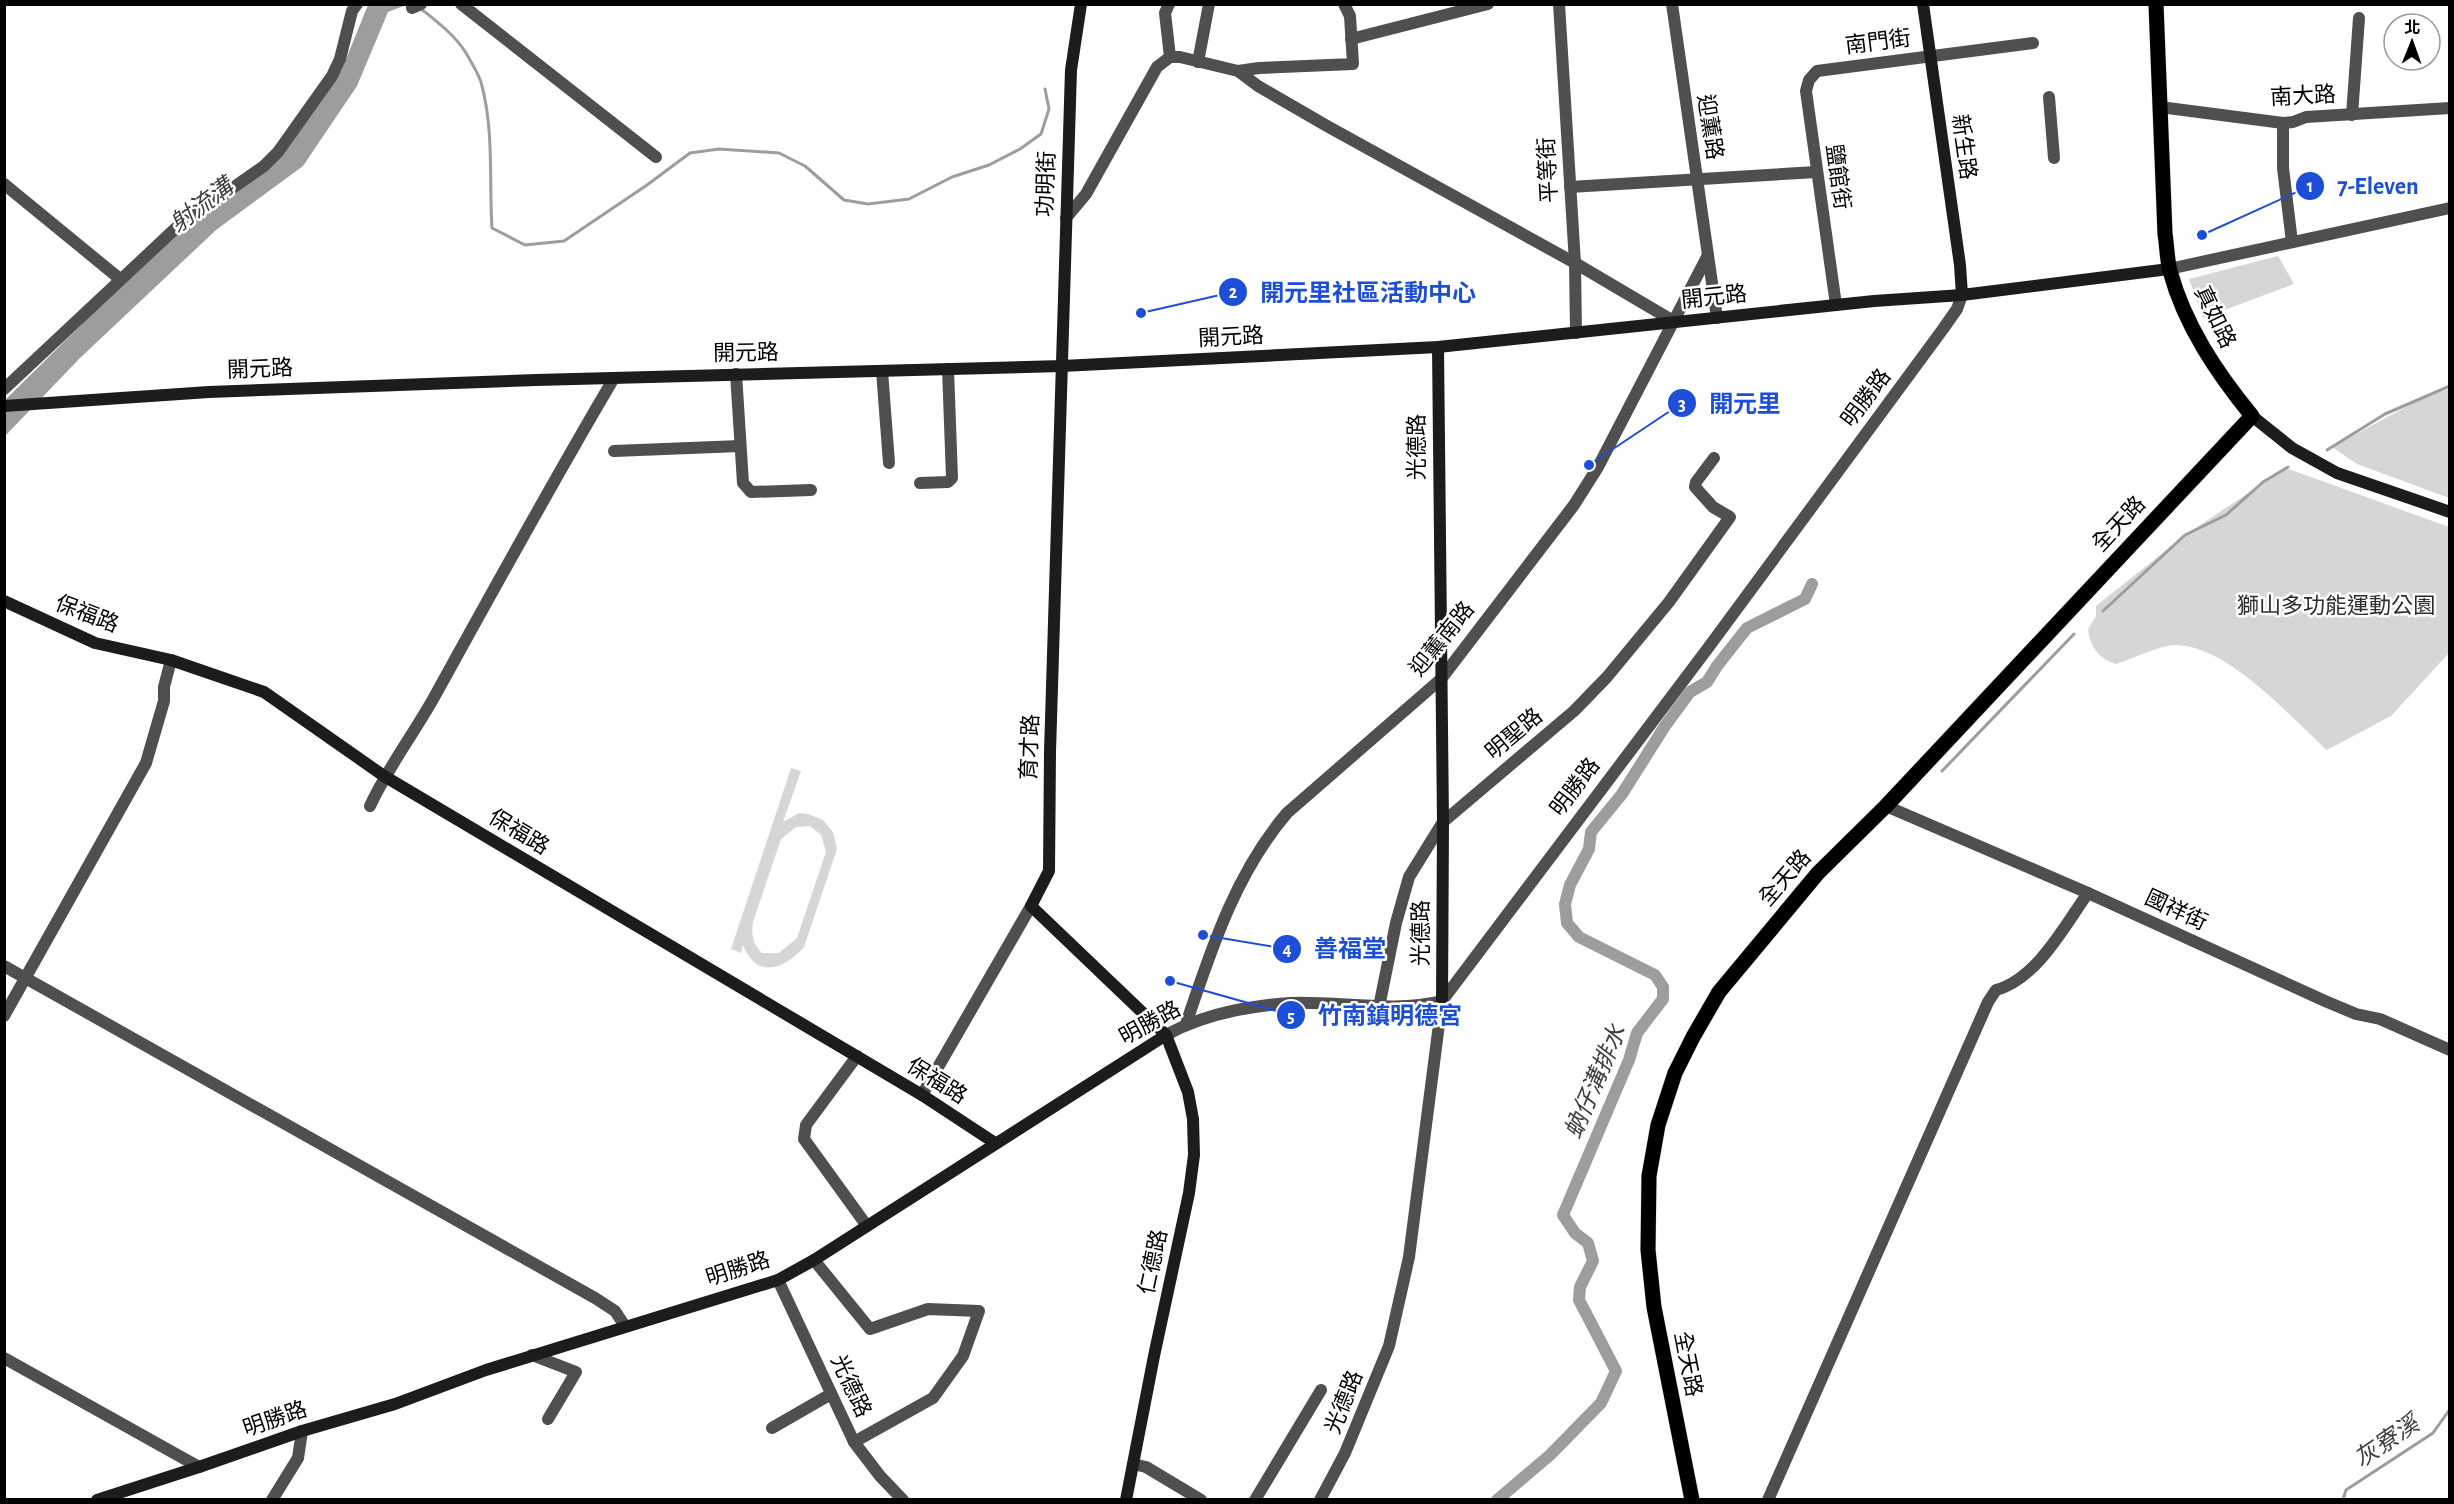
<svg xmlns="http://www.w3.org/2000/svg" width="2454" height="1504" font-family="'Alegreya Sans','Noto Sans TC',sans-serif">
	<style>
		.green { fill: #d6d6d6; fill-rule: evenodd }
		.water { fill: #9d9d9d }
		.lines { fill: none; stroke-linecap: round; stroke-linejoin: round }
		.stream { stroke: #9d9d9d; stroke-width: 3 }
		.canal { stroke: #9d9d9d; stroke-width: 12 }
		.primary-casing { stroke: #dbdbdb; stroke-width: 16 }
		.street { stroke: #4f4f4f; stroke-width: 12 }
		.secondary { stroke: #1c1c1c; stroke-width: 12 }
		.primary { stroke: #000; stroke-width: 15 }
		.labels { text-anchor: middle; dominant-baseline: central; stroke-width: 5; stroke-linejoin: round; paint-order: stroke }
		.street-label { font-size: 22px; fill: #000; stroke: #fff }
		.park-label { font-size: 22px; fill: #2d2d2d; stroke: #fff }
		.water-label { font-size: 24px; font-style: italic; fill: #3e3e3e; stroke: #fff }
		.leader { fill: none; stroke: #1d4ed8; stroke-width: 2 }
		.callout-dot { fill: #1d4ed8; stroke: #fff; stroke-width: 2 }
		.mark-label { font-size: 18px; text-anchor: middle; font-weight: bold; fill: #fff }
		.callout-label { font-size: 24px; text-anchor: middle; font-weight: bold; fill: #1d4ed8; stroke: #fff; stroke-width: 5; stroke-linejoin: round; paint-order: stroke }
	</style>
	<rect width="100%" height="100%" fill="#fff"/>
	<g class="green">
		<path d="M 2278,256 L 2294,284 L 2203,318 L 2189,279 Z"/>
		<path d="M 2449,389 L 2449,498 L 2357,464 L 2332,447 L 2415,402 Z"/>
		<path d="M 2286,468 L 2449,527 L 2449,653 L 2391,716 L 2327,750 C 2289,716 2227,644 2174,645 C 2158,646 2132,659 2116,664 C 2099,659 2090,647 2088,629 L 2096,616 L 2096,606 L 2185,535 Z"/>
		<path d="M 791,768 L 801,771 L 783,822 L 799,813 L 808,814 L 823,820 L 833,832 L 837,849 L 804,947 C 784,970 756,979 743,945 L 741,953 L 731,949 ZM 810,826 L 821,835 L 826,852 L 797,938 L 779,953 L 762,953 C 753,944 751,934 753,922 L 781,839 L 796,827 Z"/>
	</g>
	<path class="water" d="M 368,5 L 406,5 L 388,12 L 357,86 L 303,166 L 216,230 L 80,358 L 5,436 L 5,400 L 151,256 L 196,219 L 277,160 L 342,69 Z"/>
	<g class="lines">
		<g class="stream">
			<path d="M 420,8 C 436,21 455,35 466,53 C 471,62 480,75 482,86 C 494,132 489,181 492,228 L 525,245 L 564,241 L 647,185 L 690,153 L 719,149 L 779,153 L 805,166 L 844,200 L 868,204 L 909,199 L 952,177 L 989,165 L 1020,149 L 1041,134 L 1049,109 L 1045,89"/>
			<path d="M 2327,450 L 2385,414 L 2450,386"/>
			<path d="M 2103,611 L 2185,535 L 2226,515 L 2263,482 L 2288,467"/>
			<path d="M 1942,771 L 2074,634"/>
			<path d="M 2343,1500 L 2346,1490 L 2433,1433 L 2450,1409"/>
		</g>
		<path class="canal" d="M 1497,1500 L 1550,1455 L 1601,1403 L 1616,1371 L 1579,1300 L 1580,1287 L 1593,1261 L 1588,1243 L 1575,1233 L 1563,1215 L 1629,1060 L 1637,1033 L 1663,999 L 1663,987 L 1655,975 L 1579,937 L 1567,923 L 1565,904 L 1570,885 L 1589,849 L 1591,832 L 1622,794 L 1665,726 L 1690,692 L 1707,682 L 1717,666 L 1747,628 L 1805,599 L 1812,584"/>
		<g class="primary-casing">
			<path id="primary" d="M 1692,1500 L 1654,1307 L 1648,1250 L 1649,1176 L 1658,1125 L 1675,1073 L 1693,1037 L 1719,992 L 1818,873 L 1886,806 L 2252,416 C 2217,373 2185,326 2170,271 C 2167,260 2167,246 2165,234 L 2156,4"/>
		</g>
		<g class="street">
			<path d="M 461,4 L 656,157"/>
			<path d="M 1169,4 L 1165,13 L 1170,57"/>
			<path d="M 1559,4 L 1575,263 L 1576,333"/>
			<path d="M 1672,4 L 1717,318"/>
			<path d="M 412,8 L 421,4"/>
			<path d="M 1351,39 L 1488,4"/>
			<path d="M 1198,62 L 1209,4"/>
			<path d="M 1238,71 L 1259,68 L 1353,64 L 1350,16 L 1344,4"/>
			<path d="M 2049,97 L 2054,158"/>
			<path d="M 2160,107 L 2283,123 L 2293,122 L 2306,117 L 2450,108"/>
			<path d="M 2352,115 L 2359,18"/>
			<path d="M 2283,123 L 2283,168 L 2292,242"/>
			<path d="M 4,184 L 120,279"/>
			<path d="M 1570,187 L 1816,172"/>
			<path d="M 1066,218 L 1086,194 L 1157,67 L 1170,57 L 1180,57 L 1238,71 L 1258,86 L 1327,126 L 1575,263 L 1675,322"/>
			<path d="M 2169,269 L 2450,208"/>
			<path d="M 1836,305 L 1806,91 L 1809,80 L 1817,71 L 2033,43"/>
			<path d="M 882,371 L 889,463"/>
			<path d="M 736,374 L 743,483 L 751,492 L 811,490"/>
			<path d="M 4,389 L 177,227 L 264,166 L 278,152 L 332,76 L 340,59 L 352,11 L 357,4"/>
			<path d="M 614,451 L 740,446"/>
			<path d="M 920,483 L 948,482 L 952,478 L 948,369"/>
			<path d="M 370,806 C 389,765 416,731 437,692 C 495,587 553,481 614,378"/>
			<path d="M 1886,806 L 2088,893 L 2325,1001 L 2356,1014 L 2380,1019 L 2450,1050"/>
			<path d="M 4,966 L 595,1298 L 615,1311 L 625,1326"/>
			<path d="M 1379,1007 L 1396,923 L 1409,877 L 1443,822 L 1574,711 L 1607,677 L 1669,602 L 1730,517 L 1713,507 L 1695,487 L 1696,482 L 1714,458"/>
			<path d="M 4,1016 L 146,763 L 164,701 L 164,687 L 171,660"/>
			<path d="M 1186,1024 C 1211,950 1235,874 1287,813 L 1441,679 L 1574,505 L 1598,467 L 1708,255"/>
			<path d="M 1166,1035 C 1202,1015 1249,1006 1290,1003 C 1341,1001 1392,1013 1442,1001 L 1708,648 L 1943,329 L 1957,309 L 1962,295"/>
			<path d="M 857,1056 L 806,1125 L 804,1139 L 867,1226"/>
			<path d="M 922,1095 L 1031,906"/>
			<path d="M 814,1260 L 870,1329 L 928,1309 L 979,1311 L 963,1356 L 933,1398 L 854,1442"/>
			<path d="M 778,1280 L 854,1442 L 880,1476 L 903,1500"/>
			<path d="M 532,1355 L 576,1372 L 548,1419"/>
			<path d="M 4,1358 L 199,1467"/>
			<path d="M 772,1428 L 831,1394"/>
			<path d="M 1133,1464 L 1146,1467 L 1201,1500"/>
			<path d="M 272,1500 L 298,1458 L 302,1431"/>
			<path d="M 1255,1500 L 1321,1390"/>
			<path d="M 1320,1500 L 1345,1453 L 1389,1346 L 1409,1257 L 1442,1001"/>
			<path d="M 1768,1500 L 1988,1002 L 1996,990 C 2037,979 2065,925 2088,893"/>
		</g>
		<g class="secondary">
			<path d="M 1081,4 L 1071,70 L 1050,752 L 1049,871 L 1031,906 L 1166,1035 L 1188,1092 L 1193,1119 L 1194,1155 L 1189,1193 L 1154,1356 L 1126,1500"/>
			<path d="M 1923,4 L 1960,265 L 1962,295"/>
			<path d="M 1438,347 L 1443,822 L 1442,1001"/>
			<path d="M 4,406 L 209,392 L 536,380 L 1062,366 L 1438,347 L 1874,301 L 1962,295 L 2169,269"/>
			<path d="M 2252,416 L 2292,448 L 2337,473 L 2450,512"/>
			<path d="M 4,601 L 95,643 L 171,660 L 264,692 L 384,776 L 922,1095 L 995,1143"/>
			<path d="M 97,1500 L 199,1467 L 302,1431 L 395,1404 L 486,1370 L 778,1280 L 814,1260 L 1166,1035"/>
		</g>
		<use href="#primary" class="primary"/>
	</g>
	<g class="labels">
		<g class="street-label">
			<text transform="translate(1878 42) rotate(-7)">南門街</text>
			<text transform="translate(2303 96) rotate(-3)">南大路</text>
			<text transform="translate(1710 127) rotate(81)">迎薰路</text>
			<text transform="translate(1964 147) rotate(82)">新生路</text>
			<text transform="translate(1548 170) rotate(-93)">平等街</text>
			<text transform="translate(1838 177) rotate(82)">鹽館街</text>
			<text transform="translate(1046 184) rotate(-88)">功明街</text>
			<text transform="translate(1714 297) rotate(-6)">開元路</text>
			<text transform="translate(2215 317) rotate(64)">真如路</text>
			<text transform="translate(1231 337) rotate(-3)">開元路</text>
			<text transform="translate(746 353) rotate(-1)">開元路</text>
			<text transform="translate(260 369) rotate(-2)">開元路</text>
			<text transform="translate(1866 398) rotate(-53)">明勝路</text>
			<text transform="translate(1417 447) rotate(-90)">光德路</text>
			<text transform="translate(2119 524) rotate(-47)">全天路</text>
			<text transform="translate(87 614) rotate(21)">保福路</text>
			<text transform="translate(1442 639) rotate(-51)">迎薰南路</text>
			<text transform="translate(1514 734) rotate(-40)">明聖路</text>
			<text transform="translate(1030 747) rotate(-88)">育才路</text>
			<text transform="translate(1575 787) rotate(-53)">明勝路</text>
			<text transform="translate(519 832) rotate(31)">保福路</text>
			<text transform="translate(1785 878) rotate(-49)">全天路</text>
			<text transform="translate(2176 910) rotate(25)">國祥街</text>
			<text transform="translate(1421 933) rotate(-90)">光德路</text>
			<text transform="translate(1150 1023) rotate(-29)">明勝路</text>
			<text transform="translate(937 1081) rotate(32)">保福路</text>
			<text transform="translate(1153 1262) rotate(-78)">仁德路</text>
			<text transform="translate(738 1269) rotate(-18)">明勝路</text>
			<text transform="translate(1688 1364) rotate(79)">全天路</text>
			<text transform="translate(851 1386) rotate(65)">光德路</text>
			<text transform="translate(1344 1402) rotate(-68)">光德路</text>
			<text transform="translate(275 1419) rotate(-19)">明勝路</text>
		</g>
		<g class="park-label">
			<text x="2336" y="606">獅山多功能運動公園</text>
		</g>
		<g class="water-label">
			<text transform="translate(202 206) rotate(-37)">射流溝</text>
			<text transform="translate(1596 1082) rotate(-67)">蚋仔溝排水</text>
			<text transform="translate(2387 1442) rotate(-34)">灰寮溪</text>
		</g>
	</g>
	<path class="leader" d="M2202 235L2310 186M1141 313L1233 292M1589 465L1682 403M1203 935L1287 949M1170 981L1291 1015"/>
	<g class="callout-dot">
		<circle cx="2202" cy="235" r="6"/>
		<circle cx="1141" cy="313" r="6"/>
		<circle cx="1589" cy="465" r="6"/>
		<circle cx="1203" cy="935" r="6"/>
		<circle cx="1170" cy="981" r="6"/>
		<circle cx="2310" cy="186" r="15"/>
		<circle cx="1233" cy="292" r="15"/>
		<circle cx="1682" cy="403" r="15"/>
		<circle cx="1287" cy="949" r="15"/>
		<circle cx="1291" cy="1015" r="15"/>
	</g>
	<g class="mark-label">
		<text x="2310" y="192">1</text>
		<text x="1233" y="298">2</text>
		<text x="1682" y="410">3</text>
		<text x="1287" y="955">4</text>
		<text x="1291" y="1022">5</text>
	</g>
	<g class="callout-label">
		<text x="2378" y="194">7-Eleven</text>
		<text x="1368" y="301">開元里社區活動中心</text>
		<text x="1745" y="412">開元里</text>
		<text x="1350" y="957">善福堂</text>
		<text x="1390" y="1024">竹南鎮明德宮</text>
	</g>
	<rect width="2454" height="1504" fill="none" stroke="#000000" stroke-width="12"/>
	<g transform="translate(2412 42) rotate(1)"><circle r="28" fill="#ffffff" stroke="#999999" stroke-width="1.5"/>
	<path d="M0-4.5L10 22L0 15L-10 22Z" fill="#000000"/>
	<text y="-9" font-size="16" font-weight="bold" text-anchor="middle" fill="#000000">北</text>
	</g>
</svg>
